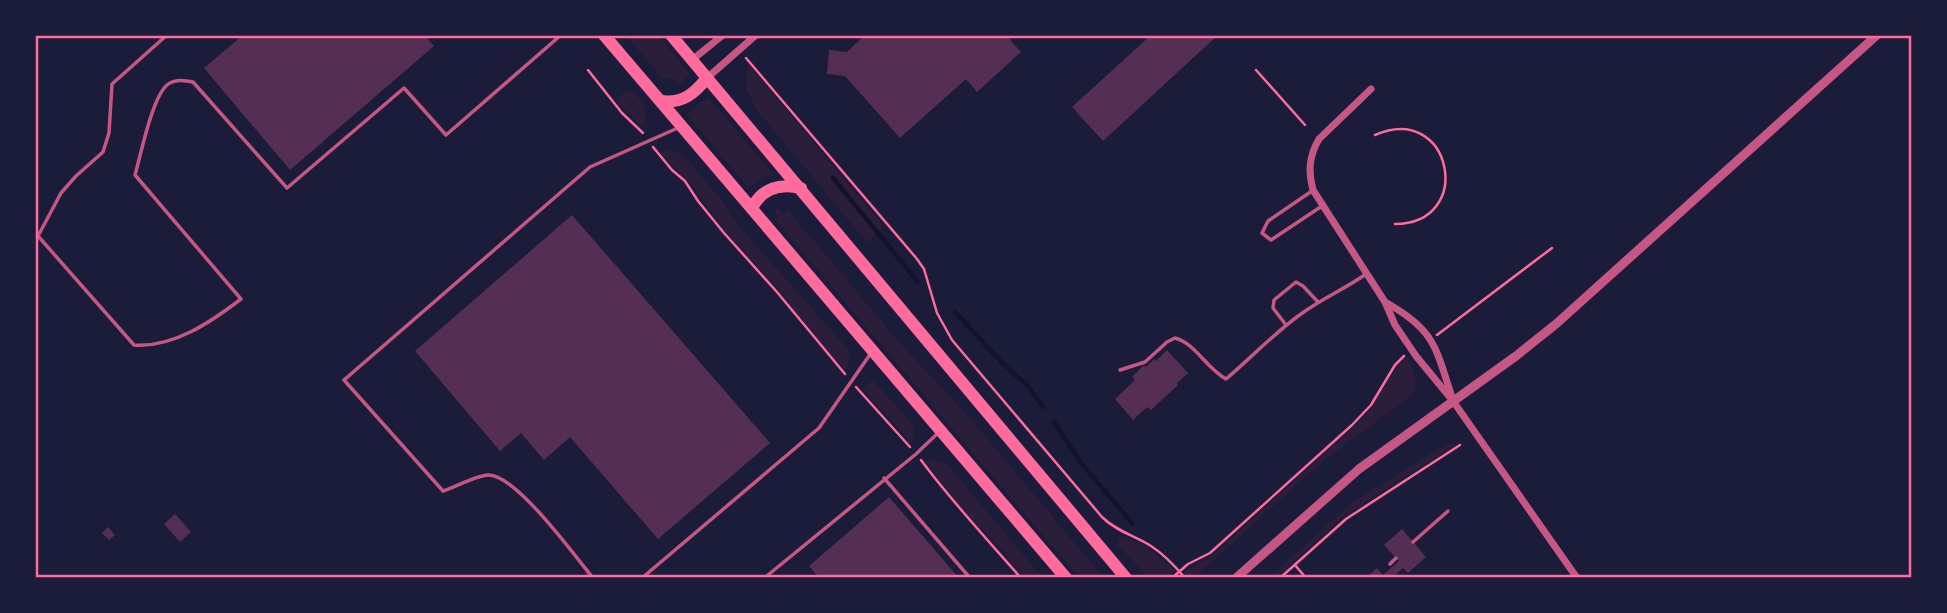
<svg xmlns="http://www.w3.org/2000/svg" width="1947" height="613" font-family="Spectral,serif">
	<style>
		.green { fill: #2a1e3b }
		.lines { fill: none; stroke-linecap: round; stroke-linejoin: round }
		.stream { stroke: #12122b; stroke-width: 4.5 }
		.building { fill: #542f53 }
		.path { stroke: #ff6b9d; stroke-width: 2.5 }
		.service { stroke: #c65784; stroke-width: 3.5 }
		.minor { stroke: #c65784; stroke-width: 7 }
		.tertiary { stroke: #c65784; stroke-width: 9 }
		.primary { stroke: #ff6b9d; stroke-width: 12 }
		.neatline { fill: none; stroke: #ff6b9d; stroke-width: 2.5 }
	</style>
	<rect width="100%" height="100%" fill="#1b1b3a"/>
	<g class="green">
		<path d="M 625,35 L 657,35 L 690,74 L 685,76 L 683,83 L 679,84 L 667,77 L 663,79 Z"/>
		<path d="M 748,64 L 884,226 L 867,243 L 756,109 L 746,87 Z"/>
		<path d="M 626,91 C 644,95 649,113 643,128 L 615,100 Z"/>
		<path d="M 706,98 L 709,98 L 773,174 L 771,176 L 748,187 L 686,114 Z"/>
		<path d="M 667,149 L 681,154 L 688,160 L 725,204 L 733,219 L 849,350 L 851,356 L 846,371 L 795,312 L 787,299 L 725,231 L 690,183 L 662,155 L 660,151 Z"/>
		<path d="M 776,209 L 785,213 L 788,210 L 893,335 L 977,426 L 1104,578 L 1079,578 L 775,220 L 778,217 L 775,213 Z"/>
		<path d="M 1406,358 C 1416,373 1421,385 1407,399 L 1327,458 L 1196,576 L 1189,578 L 1183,572 L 1214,554 L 1364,417 C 1378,401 1392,370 1406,358 Z"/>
		<path d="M 874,381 L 913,425 L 914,432 L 911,444 C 897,424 878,408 862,389 L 870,382 Z"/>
		<path d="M 1446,444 L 1457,444 L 1342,518 L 1276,578 L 1268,578 L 1353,502 Z"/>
		<path d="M 931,460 L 948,465 L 1043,578 L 1025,578 L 992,539 L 967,515 L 925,461 Z"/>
		<path d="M 1121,535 L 1146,547 L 1175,571 L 1167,578 L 1153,578 L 1147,575 L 1117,545 Z"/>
	</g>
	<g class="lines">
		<g class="stream">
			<path d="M 833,178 L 918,282"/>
			<path d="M 955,312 L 1006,367 L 1028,386 L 1043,407"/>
			<path d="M 1054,422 L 1082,464 L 1132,523"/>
		</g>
	</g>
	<g class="building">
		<path d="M 243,35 L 424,35 L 434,46 L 290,170 L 204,68 Z"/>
		<path d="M 865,35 L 1006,35 L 1021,52 L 977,92 L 966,79 L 900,138 L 845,76 L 827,74 L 829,50 L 847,52 Z"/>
		<path d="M 1151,35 L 1218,35 L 1103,141 L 1072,107 Z"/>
		<path d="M 572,215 L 770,443 L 658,539 L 570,437 L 544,460 L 521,433 L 500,451 L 415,351 Z"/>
		<path d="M 1167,350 L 1188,373 L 1177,383 L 1178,385 L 1151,410 L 1147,407 L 1133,420 L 1115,399 L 1135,380 L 1132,377 L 1144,365 L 1146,367 L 1154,359 L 1156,361 Z"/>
		<path d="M 889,497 L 959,578 L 819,578 L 809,566 Z"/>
		<path d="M 175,514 L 191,532 L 180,542 L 164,524 Z"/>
		<path d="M 108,527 L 115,535 L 109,540 L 102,533 Z"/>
		<path d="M 1402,529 L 1426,557 L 1408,573 L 1403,568 L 1392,578 L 1366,578 L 1377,568 L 1383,575 L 1399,561 L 1384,545 Z"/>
	</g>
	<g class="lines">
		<g class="path">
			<path d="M 746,58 L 917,259 L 924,269 L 937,313 L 952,340 L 1102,517 C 1116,531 1135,536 1151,546 C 1165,555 1175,566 1185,578"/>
			<path d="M 588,70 L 622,113 L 643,133"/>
			<path d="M 1256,70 L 1305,125"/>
			<path d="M 1375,135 C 1452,101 1476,224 1395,224"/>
			<path d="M 653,147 L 672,170 L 685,181 L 698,201 L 724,233 L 777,292 L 845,374"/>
			<path d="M 1437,335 L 1552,248"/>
			<path d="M 856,387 L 910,447"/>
			<path d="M 921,460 C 952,502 987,539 1021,578"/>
			<path d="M 1295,565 L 1306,578"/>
			<path d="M 1172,578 L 1188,564 L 1210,553 L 1352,425 L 1371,405 L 1395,365 L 1404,356"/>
			<path d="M 1280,578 L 1346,519 L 1460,445"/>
		</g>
		<g class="service">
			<path d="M 167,35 L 112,84 L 109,133 L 103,152 L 76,176 L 61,193 L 38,236 L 134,345 C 173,348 211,322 241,299 L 135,175 C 141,154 152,98 167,85 C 174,79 185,80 193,82 L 287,188 L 404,88 L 446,135 L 561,35"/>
			<path d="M 1312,191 L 1268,221 L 1262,233 L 1271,240 L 1322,206"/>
			<path d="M 1286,325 L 1273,308 L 1274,300 L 1296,282 L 1303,286 L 1318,302"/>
			<path d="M 1120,370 L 1145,362 L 1167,342 L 1175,338 C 1195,343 1207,369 1226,379 C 1251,358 1274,333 1301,314 C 1321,299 1345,289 1366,274"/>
			<path d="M 884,478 L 970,578"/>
			<path d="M 1413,542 L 1448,511"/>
			<path d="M 1390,564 L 1396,558"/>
			<path d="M 593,578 C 574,555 517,476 489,475 C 479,474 453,488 443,491 L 344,380 L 590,167 L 680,127"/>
			<path d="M 642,578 L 819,428 L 871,353"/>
			<path d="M 771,578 L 768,575 L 916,454 L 939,432"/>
		</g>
		<g class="minor">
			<path d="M 692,60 L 723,35"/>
			<path d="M 707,78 L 756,35"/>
			<path d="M 1371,89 L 1319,139 C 1309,156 1308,171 1313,190 L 1385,302 L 1395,325 L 1416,356 L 1453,401 L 1577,578"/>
			<path d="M 1385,302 C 1435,330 1435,346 1452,397"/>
		</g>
		<path class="tertiary" d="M 1236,578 L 1359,469 L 1516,356 L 1556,324 L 1877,35"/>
		<g class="primary">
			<path d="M 604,35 L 1066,578"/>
			<path d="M 671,35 L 1126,578"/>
			<path d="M 661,101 C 682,104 694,94 707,78"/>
			<path d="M 752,208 C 762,188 780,183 801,188"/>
		</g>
	</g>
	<rect width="1947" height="613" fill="none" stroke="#1b1b3a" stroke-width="74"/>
	<rect x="37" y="37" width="1873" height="539" class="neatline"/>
</svg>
